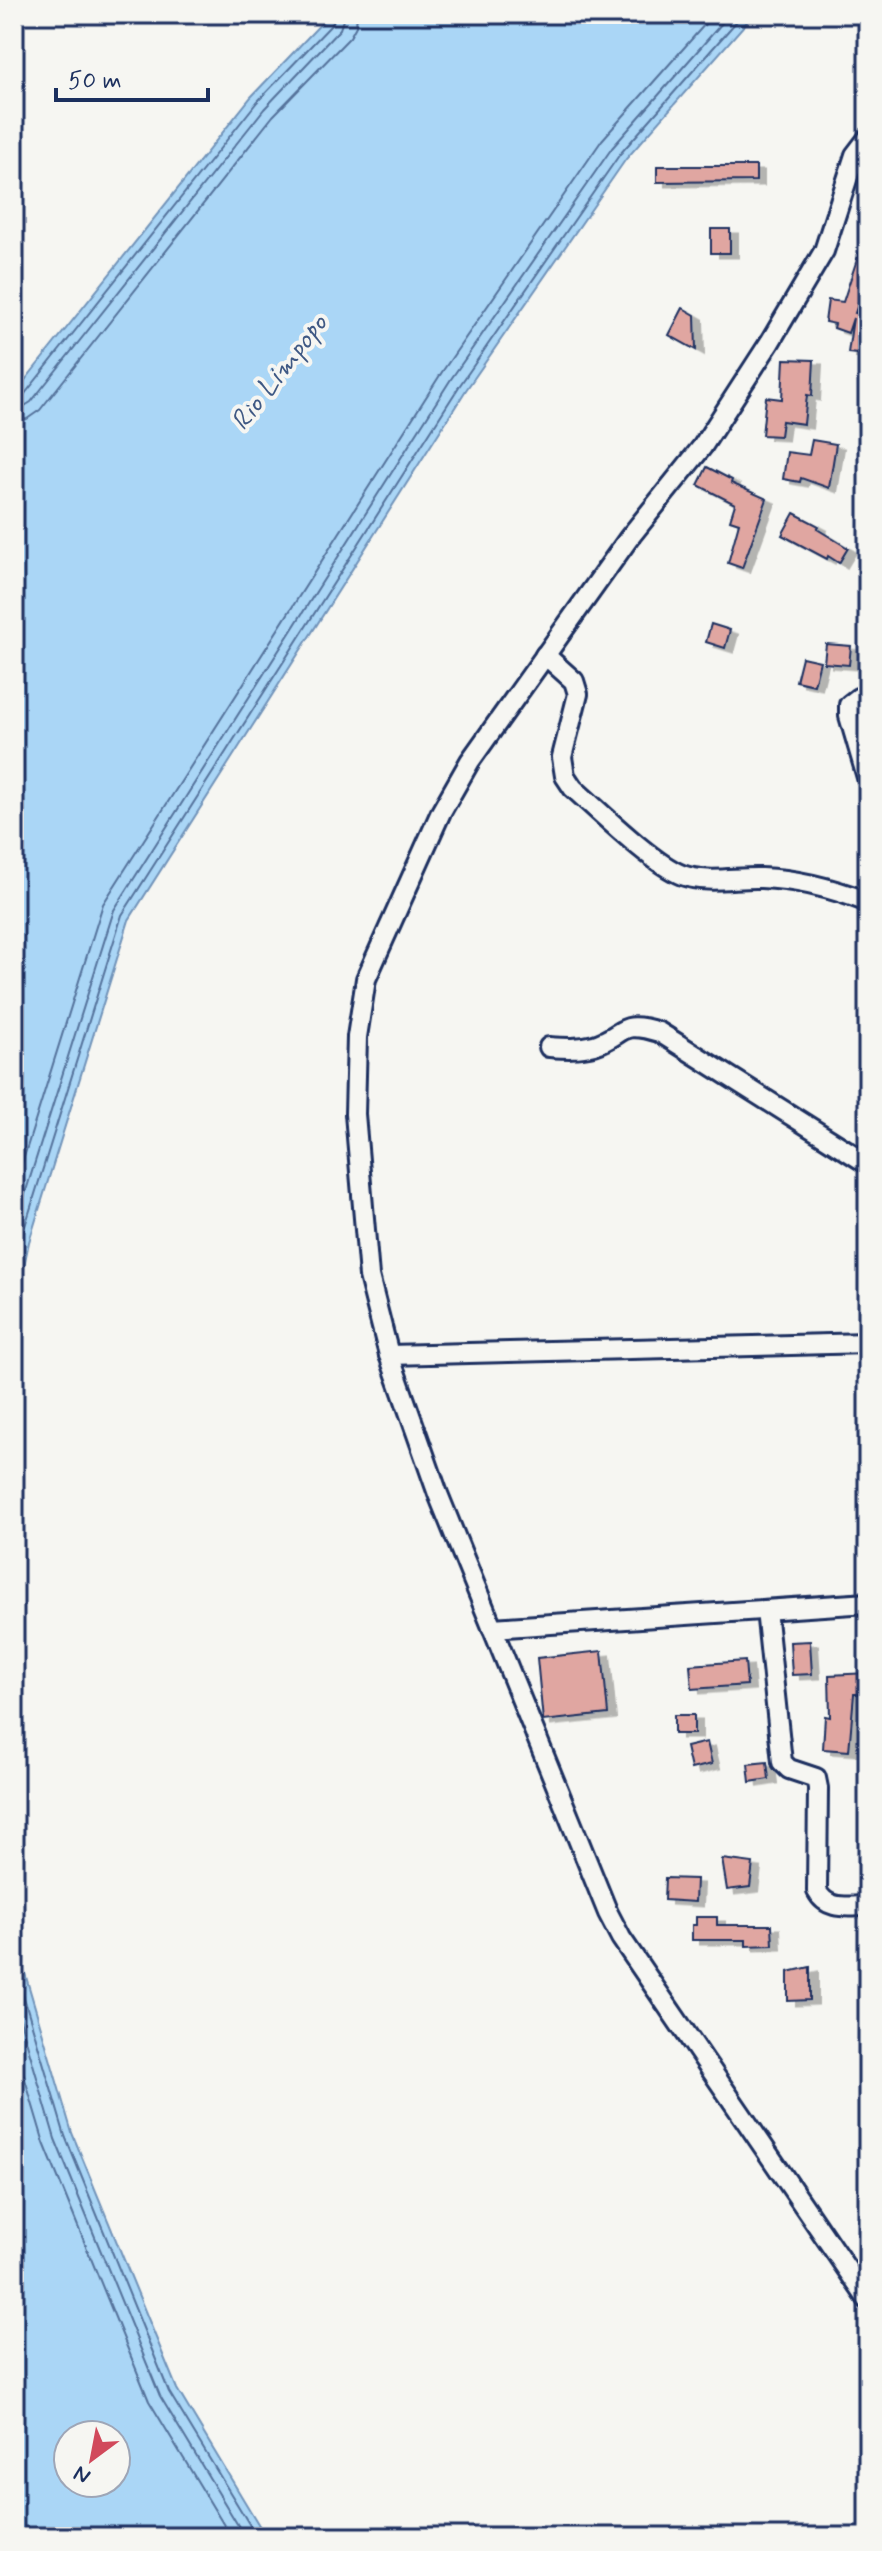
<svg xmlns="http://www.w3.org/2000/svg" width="882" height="2551" font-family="Mynerve,sans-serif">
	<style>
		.water { fill: #aad6f6; stroke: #7193b9; stroke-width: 2; fill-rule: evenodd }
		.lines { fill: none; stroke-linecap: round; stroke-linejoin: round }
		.shore { stroke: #54729b; stroke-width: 2 }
		.building { fill: #e0a6a1; stroke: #1b2f5e; stroke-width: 2; filter: url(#shadow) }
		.street-casing { stroke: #1b2f5e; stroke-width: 24 }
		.street { stroke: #f6f6f2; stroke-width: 18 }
		.labels { text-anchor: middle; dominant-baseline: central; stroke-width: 8; stroke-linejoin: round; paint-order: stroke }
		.water-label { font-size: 28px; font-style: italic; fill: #3f5984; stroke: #f6f6f2 }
	</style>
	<defs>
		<filter id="shadow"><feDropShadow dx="8" dy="4.5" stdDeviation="0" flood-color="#0004"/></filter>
	</defs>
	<rect width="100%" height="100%" fill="#f6f6f2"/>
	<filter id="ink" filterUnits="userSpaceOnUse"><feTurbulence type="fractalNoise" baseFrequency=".0125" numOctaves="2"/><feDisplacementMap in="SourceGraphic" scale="16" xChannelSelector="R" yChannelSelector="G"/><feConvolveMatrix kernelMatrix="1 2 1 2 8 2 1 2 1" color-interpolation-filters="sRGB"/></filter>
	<g filter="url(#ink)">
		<g class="water">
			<path d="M 330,14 L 754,14 L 626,159 L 466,390 L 129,920 L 29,1242 L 14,1314 L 14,394 L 251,97 Z"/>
			<path d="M 14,1936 L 72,2133 L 177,2389 L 266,2537 L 14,2537 ZM 68,2435 L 116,2435 L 116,2483 L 68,2483 Z"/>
		</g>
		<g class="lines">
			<g class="shore">
				<path d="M 14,398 L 24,395 L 257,102 L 333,23 L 335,14"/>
				<path d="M 14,409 L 23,407 L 31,402 L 264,109 L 340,29 L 345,14"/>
				<path d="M 14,421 L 27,419 L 40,410 L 273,116 L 350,37 L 356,26 L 357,14"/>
				<path d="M 14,1189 L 103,904 L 442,372 L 602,140 L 714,14"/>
				<path d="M 14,1229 L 114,910 L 451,379 L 612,148 L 730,14"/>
				<path d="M 14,1275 L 21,1239 L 122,915 L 460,385 L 620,154 L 743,14"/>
				<path d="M 14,1964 L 65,2136 L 169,2392 L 257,2537"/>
				<path d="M 14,1999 L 55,2139 L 160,2396 L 245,2537"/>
				<path d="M 14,2042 L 44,2143 L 149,2401 L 231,2537"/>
			</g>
		</g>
		<g class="building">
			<path d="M 657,166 L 756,166 L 756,181 L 657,182 Z"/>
			<rect x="711" y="229" width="19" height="24"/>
			<path d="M 865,235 L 868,236 L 868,276 L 855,313 L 868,315 L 868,355 L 848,353 L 853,318 L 848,333 L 834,328 L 835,324 L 825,322 L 828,300 L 843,302 Z"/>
			<path d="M 683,308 L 695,315 L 696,350 L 669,335 Z"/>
			<path d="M 784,359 L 814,360 L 812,396 L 807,395 L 804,424 L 782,421 L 780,436 L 762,435 L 766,397 L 782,399 Z"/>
			<path d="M 812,440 L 836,444 L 829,488 L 801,478 L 800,482 L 783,479 L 787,452 L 809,455 Z"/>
			<path d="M 707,467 L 732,480 L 731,483 L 767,499 L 742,568 L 728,563 L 739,523 L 730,520 L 735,504 L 698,485 Z"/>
			<path d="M 794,513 L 819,526 L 817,529 L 848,548 L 839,563 L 828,556 L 827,559 L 782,535 Z"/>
			<path d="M 711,624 L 730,630 L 725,648 L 706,642 Z"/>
			<path d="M 826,644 L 851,646 L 849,665 L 824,663 Z"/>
			<path d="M 802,657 L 820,661 L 814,685 L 796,681 Z"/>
			<path d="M 810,1641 L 812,1674 L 792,1675 L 790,1642 Z"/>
			<path d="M 602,1651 L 608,1714 L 543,1721 L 537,1658 Z"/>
			<path d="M 745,1661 L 747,1685 L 692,1689 L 690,1665 Z"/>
			<path d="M 868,1673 L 868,1694 L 854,1694 L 849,1751 L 823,1749 L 825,1716 L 830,1717 L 829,1675 Z"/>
			<rect x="674" y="1715" width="20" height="19"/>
			<path d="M 707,1742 L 712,1764 L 691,1769 L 686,1747 Z"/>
			<path d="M 767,1762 L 769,1779 L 750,1782 L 748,1764 Z"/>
			<path d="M 722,1859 L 753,1863 L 750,1887 L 727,1890 Z"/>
			<path d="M 665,1878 L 696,1879 L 695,1902 L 664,1900 Z"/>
			<path d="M 696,1917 L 717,1917 L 717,1925 L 772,1925 L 773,1945 L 746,1946 L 746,1940 L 692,1940 L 692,1925 L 696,1925 Z"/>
			<path d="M 810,1967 L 810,2000 L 788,2001 L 788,1972 Z"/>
		</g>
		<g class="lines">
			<g class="street-casing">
				<g id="street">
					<path d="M 868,138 L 855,155 L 824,251 L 770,342 L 702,447 L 629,538 L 470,761 L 441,812 L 366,979 L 357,1037 L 355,1114 L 369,1276 L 389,1355 L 438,1494 L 608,1913 L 621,1938 L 868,2300"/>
					<path d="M 545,655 L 574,681 L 578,694 L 562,757 L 565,776 L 573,788 C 599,811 653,864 682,875 C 707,884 735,877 761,878 C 798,879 834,889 868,902"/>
					<path d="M 868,697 L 858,698 L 849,705 L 849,716 L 868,781"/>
					<path d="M 549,1047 C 564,1048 579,1049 594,1045 C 626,1035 618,1019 659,1032 L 868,1164"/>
					<path d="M 389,1355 L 868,1343"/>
					<path d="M 766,1610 L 782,1762 L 789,1769 L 816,1778 L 818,1788 L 817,1891 C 827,1911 848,1906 868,1906"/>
					<path d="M 492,1628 L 868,1603"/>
				</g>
			</g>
			<use href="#street" class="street"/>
		</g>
	</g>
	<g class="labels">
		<g class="water-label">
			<text transform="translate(280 373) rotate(-52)">Rio Limpopo</text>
		</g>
	</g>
	<rect width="882" height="2551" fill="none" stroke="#f6f6f2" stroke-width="48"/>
	<rect x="24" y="24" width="834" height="2503" fill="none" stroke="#1b2f5e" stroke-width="3" filter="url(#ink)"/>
	<g transform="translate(92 2459) rotate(212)"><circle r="38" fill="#f6f6f2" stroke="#9ea6b7" stroke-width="2"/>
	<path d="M0-6L14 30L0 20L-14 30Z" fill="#d1495b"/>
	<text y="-12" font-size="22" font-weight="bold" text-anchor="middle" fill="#1b2f5e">N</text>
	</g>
	<path d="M56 88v12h152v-12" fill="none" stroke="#1b2f5e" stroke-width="4"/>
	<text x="68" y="88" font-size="24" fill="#1b2f5e" stroke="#f6f6f2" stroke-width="6" paint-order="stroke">50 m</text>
</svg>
